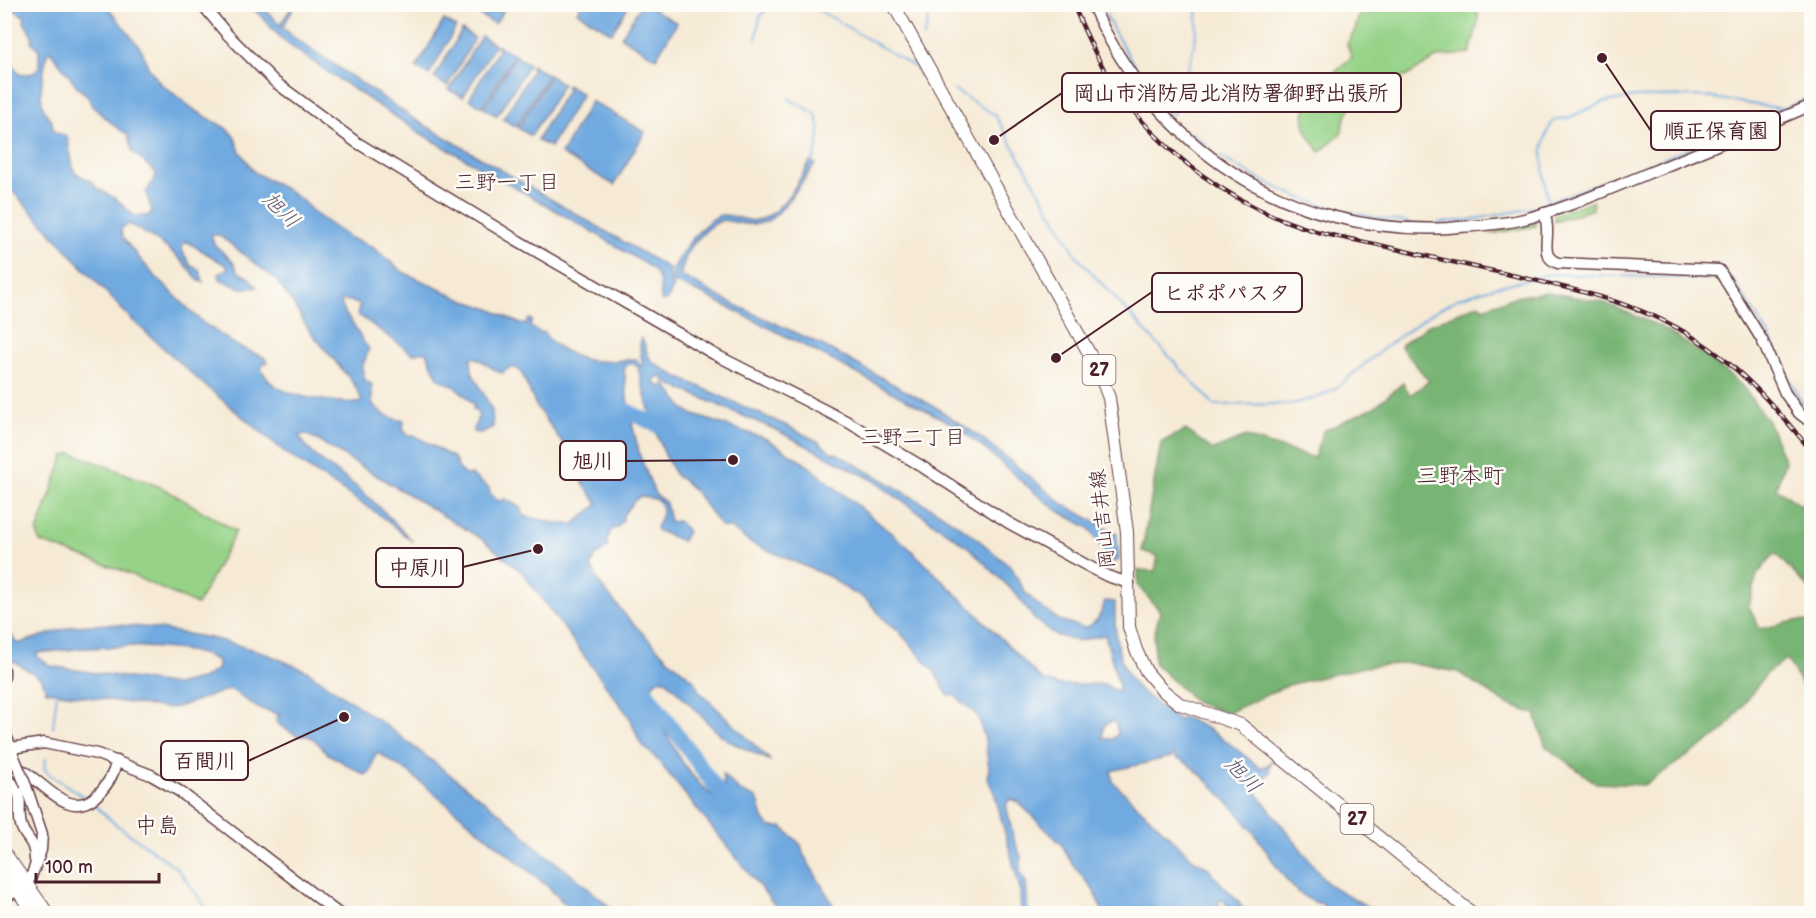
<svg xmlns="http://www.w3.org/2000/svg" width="1816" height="918" font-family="'Balsamiq Sans','Klee One',sans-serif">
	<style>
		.green { fill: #96d388; stroke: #70795a; stroke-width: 1.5 }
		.forest { fill: #78b574; stroke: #616a50; stroke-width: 1.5 }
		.water { fill: #71aae0; stroke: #5e6486; stroke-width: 1.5; fill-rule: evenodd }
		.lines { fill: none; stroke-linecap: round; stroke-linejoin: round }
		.stream { stroke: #71aae0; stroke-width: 2 }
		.river { stroke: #71aae0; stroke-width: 15 }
		.secondary-casing { stroke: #643d44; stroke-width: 13 }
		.primary-casing { stroke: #643d44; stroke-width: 14 }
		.secondary { stroke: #fff; stroke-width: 10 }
		.primary { stroke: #fff; stroke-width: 12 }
		.rail-casing { stroke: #4a1f2b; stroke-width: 4.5 }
		.rail { stroke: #fdfcf7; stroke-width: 2; stroke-dasharray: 7; stroke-linecap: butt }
		.secondary-bridge-casing { stroke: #643d44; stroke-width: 13; stroke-linecap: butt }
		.secondary-bridge { stroke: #fff; stroke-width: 10 }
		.labels { text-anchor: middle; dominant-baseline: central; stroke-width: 5; stroke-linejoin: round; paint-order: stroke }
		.shield { fill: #fdfcf7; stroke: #806168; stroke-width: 1.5 }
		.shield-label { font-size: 18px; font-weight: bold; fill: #4a1f2b }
		.street-label { font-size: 20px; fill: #4a1f2b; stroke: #fdfcf7 }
		.neighbourhood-label { font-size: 21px; fill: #4a1f2b; stroke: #fdfcf7 }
		.water-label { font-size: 21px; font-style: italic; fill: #5a5773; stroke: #fdfcf7 }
		.quarter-label { font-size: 22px; fill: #4a1f2b; stroke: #fdfcf7 }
		.leader { fill: none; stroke: #4a1f2b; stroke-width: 2 }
		.callout-dot { fill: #4a1f2b; stroke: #fdfcf7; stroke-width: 2 }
		.callout { fill: #fdfcf7; stroke: #4a1f2b; stroke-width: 2 }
		.callout-label { font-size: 21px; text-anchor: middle; font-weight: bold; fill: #4a1f2b }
	</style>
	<rect width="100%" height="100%" fill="#fdfcf7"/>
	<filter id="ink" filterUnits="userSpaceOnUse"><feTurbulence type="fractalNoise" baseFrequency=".0167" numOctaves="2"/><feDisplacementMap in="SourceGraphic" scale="12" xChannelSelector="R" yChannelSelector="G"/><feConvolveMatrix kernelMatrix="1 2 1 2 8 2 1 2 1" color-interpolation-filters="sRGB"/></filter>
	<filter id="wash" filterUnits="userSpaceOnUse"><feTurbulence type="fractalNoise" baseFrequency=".008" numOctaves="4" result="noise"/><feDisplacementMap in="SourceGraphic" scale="24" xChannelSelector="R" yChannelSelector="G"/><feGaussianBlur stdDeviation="1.35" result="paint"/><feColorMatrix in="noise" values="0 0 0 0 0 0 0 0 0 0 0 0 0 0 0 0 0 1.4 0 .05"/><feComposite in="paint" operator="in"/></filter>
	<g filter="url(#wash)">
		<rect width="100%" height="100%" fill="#f6ead5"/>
		<g class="green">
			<path d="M 1362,5 L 1478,5 L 1478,22 L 1470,53 L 1438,57 L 1405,77 L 1366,86 C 1358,98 1342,116 1342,132 L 1320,152 C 1315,144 1308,136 1305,127 C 1297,99 1334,73 1352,57 L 1347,44 L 1355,30 Z"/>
			<path d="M 1592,201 L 1593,209 L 1554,222 L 1555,214 Z"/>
			<path d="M 1535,221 L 1535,226 L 1491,234 L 1509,226 Z"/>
			<path d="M 72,453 L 163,488 L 236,531 L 197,605 L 121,570 L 40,542 L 37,532 L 64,456 Z"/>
		</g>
		<path class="forest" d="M 1547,292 L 1603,302 L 1661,327 L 1710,359 L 1743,387 L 1768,421 L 1785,462 L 1776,488 L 1809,511 L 1811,509 L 1811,591 L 1775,553 L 1757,575 L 1749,606 L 1760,629 L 1795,621 L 1811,622 L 1811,686 L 1801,684 L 1787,659 L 1767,673 L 1723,732 L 1644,785 L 1596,783 L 1546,747 L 1535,714 L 1507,704 L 1458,672 L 1409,663 L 1364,667 L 1288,685 L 1228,713 L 1197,703 L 1154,663 L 1154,636 L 1160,611 L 1138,586 L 1138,570 L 1155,571 L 1158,556 L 1142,551 L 1161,442 L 1186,430 L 1213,450 L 1246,437 L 1314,458 L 1323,431 L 1374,407 L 1403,383 L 1410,395 L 1429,381 L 1400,346 L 1428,325 L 1479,304 L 1484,308 L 1514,297 Z"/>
		<g class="water">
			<path d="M 6,5 L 106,5 L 142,50 L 148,67 L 160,83 L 196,111 L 226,128 L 234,136 L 240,151 L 254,172 L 289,191 L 304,202 L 314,213 L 350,238 L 371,246 L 403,272 L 463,300 L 488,308 L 521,324 L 526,324 L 529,319 L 532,320 L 530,327 L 541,333 L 544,332 C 549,344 574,358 588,360 C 603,363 621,360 636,359 L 641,366 L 643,365 C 640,356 639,348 641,338 L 644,342 L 648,356 L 654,363 L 676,376 L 785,425 L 817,441 L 831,452 L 838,454 L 940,513 L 974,536 L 1012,568 L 1025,592 L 1038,605 L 1059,620 L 1085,628 C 1098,623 1101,614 1105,601 L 1115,602 C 1114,631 1117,670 1140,690 C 1151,700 1162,708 1173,717 L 1179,720 L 1183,717 L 1206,728 L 1225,740 L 1260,768 L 1268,765 L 1275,756 L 1276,757 L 1269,767 L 1270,772 L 1255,790 L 1259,796 L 1328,884 L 1379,913 L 1326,913 L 1323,904 C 1293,899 1277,866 1261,843 C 1248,823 1197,764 1176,758 L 1174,754 L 1172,754 L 1172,757 L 1111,771 L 1113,782 L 1193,859 L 1210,869 L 1212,874 L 1238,901 L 1245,913 L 1233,913 L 1222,899 L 1219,900 L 1219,907 L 1223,913 L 1103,913 L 1094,891 L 1071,862 L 1062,845 L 1018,802 L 1011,799 L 1006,804 L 1013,837 L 1021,857 L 1020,873 L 1026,882 L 1028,913 L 1021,913 L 1020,889 L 994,792 L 987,777 L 989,768 L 985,740 L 978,716 L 955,696 L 948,695 L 934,671 L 896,628 L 886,622 L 869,602 L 856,593 L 852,593 L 830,577 L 749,542 L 731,528 L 721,527 C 712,515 690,480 677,477 C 656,444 648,405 638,368 L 636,364 L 630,363 L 624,368 L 628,407 L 640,456 L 655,494 L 666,503 L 670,522 L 678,521 L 688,531 L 682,541 L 658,531 L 656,528 C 661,517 666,510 658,500 L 641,496 L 634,501 L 623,515 L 623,520 L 617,528 L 612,529 L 607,539 L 607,548 L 595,556 L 591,566 L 600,584 L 626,616 L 667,658 L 695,681 L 699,691 L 771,761 L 729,741 L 715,730 L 666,680 L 657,680 L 650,688 C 662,731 684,776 721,803 L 724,802 L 726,798 L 722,774 L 740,791 L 757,798 C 762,810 760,818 770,827 L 782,827 L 801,845 L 803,854 L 838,913 L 781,913 L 655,757 L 640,743 L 630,718 L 523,573 L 482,539 L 314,438 L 305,434 L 299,436 C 313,460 338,471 359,489 C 379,505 395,523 413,542 L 377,513 L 287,454 L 202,383 L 129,317 L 5,183 L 4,53 L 20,75 L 34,73 L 39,67 L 39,50 L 31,41 L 33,37 L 24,22 L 25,17 ZM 50,51 L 79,89 L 87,95 L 92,106 L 116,127 L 128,135 L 132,151 L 157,174 L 146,193 L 152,211 L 148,216 L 134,216 L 115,198 L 96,188 L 94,183 L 74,172 L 67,136 L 57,133 L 53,130 L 52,121 C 33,103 44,76 47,53 ZM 129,224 C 157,239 180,255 199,281 L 203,282 L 200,270 L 191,266 L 182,250 L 183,244 L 186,241 L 227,266 L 227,269 L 219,274 L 220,279 C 232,285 243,291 257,287 L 248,277 L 238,272 L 233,262 L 214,244 L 211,235 L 219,235 L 276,280 L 294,305 L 309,330 L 354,384 L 362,400 L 359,403 C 337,403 291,398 273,384 C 268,381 265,374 261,370 L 263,364 L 268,363 L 264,357 L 239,347 L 202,322 L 152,273 L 122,237 L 121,228 ZM 341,300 L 350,301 L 360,305 L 357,314 L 413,354 L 419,352 L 427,352 C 428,356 436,376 439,378 C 442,381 448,383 452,385 C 461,390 467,397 474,405 L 473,410 L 479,414 L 473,432 L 481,433 L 493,427 L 492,410 L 472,372 L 471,359 L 474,357 C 484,361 491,369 502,373 L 509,368 L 517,368 L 522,374 L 536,406 L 572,456 L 584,485 L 598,504 L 574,524 L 560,524 L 524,516 L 521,508 L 505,499 L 498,501 L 490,493 L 489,488 L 472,475 L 465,475 L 459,469 L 454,458 L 414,435 L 407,435 L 403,429 L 404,420 C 391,420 380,413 372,403 L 372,385 L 365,380 L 362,368 L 369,349 C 363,343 362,339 358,332 C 352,320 342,314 341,300 ZM 658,376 L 662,376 L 664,381 L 674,386 L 776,430 L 869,478 L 968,547 L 1016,594 L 1034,619 L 1055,635 L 1077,641 L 1105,635 L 1119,686 L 1118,692 L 1104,684 L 1058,685 L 1042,680 L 977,614 L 906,545 L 806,464 L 767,439 L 694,415 L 684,409 L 665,384 L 662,387 L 653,383 ZM 1115,721 L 1118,734 L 1112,739 L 1103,738 L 1103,728 L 1107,723 Z"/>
			<path d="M 250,5 L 261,5 L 280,25 L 293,5 L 295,5 L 283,27 L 292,36 L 416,120 L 670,269 C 667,277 667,281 674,286 L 667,301 L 661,301 L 660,282 L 653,269 L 595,233 L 420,133 L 329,73 L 285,42 Z"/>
			<path d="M 462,5 L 507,5 L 495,24 Z"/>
			<path d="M 581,5 L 581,4 L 629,5 L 612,33 L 577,12 Z"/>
			<path d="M 641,5 L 646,5 L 677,23 L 656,58 L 621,37 Z"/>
			<path d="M 444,20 L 456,27 L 429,75 L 416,68 Z"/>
			<path d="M 462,30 L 475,38 L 447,86 L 434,78 Z"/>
			<path d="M 481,36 L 495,45 L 463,97 L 449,90 Z"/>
			<path d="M 498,45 L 529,64 L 497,116 L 484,108 L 514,59 L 513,57 L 482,107 L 469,99 L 499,49 L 496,47 Z"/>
			<path d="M 532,65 L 563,84 L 531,136 L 518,128 L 548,79 L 547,77 L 516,127 L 503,119 L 533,69 L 530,67 Z"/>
			<path d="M 567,85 L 582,94 L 550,147 L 537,140 L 567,90 L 565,88 Z"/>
			<path d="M 591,101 L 645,132 L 614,185 L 561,154 Z"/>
			<path d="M 810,162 L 815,164 L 796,191 L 794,191 C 793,196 788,200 785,205 C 765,230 754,226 723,220 C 709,225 691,243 686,257 C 684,263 682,269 680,275 L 731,303 L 820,344 L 935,407 L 982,438 L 1063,504 L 1117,534 L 1119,559 L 1116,562 L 1110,561 L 1089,528 L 1060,512 L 1041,498 L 979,444 L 954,425 L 807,347 L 702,294 L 671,281 C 669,265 706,215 723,215 C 737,215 750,225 764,218 C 784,209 799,180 810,162 Z"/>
			<path d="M 4,624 L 17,644 L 74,626 L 108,624 L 154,628 L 215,639 L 262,652 L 307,671 L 388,727 L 504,816 L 540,850 L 580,881 L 617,913 L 574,913 L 546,885 L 408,772 L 380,754 L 375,754 L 371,771 L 365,775 L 328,754 L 314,739 L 308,736 L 298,736 L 282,727 L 276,722 L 276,718 L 280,715 L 258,708 L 230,689 L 178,707 L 164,708 L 46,691 L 42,679 L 15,662 L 5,660 ZM 132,646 C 160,649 193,647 218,661 L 218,668 L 204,678 L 176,685 L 50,666 L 37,656 L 37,653 L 86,648 Z"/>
		</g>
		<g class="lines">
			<g class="stream">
				<path d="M 1101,4 C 1120,48 1142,77 1171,114"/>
				<path d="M 819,10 L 916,68"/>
				<path d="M 924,37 L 932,4"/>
				<path d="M 756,39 L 760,16 L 772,4"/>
				<path d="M 954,90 L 995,115 L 1078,258 L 1214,405 L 1291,404 L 1319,397 L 1336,388 L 1389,344 L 1432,313 L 1459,298 L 1491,288 L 1550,274 L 1720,279"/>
				<path d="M 789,98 C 798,106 809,108 814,113 C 824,123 817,154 811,164"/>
				<path d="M 1173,115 C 1182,84 1200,43 1197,10 L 1185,4"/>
				<path d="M 1190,132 L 1207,146"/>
				<path d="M 1221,157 C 1283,196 1335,214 1408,222"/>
				<path d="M 1548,202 C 1544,172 1536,148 1553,121 L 1568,118 L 1604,102 L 1636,97 L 1699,96 L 1785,109"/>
				<path d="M 1438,223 L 1470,220 L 1534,208 L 1678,153 L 1812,97"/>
				<path d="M 1729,278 L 1734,281 L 1769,336 L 1800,400 L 1812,412"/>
				<path d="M 53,728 L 57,692"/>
				<path d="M 46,759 L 44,768 L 49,774 L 87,799"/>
				<path d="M 91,802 L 114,823 L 177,868 L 211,914"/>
			</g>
			<g class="river">
				<path d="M 611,403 L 671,432"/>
				<path d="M 643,687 L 736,816"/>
			</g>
		</g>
	</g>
	<g filter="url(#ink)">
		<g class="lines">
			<g class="secondary-casing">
				<g id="secondary">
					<path d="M 202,4 L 226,33 L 275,82 L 356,142 L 515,239 L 714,354 L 846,421 L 918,464 L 1009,523 L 1073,558 L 1107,576 L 1129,583"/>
					<path d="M 1092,4 C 1156,149 1289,236 1448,228 C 1472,226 1497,225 1520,220 C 1563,210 1604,191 1644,175 C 1700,152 1756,129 1812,105"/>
					<path d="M 1544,213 C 1546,218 1547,223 1547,228 C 1548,243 1541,257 1558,263 L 1719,270 L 1762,340 L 1785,393 L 1799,413 L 1812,423"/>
					<path d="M 4,670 L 4,677"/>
					<path d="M 4,730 L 13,753"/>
					<path d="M 11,748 L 44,743 L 97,754 L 151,775 L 179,791 L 339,914"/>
					<path d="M 4,764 C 37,766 62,824 95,797 C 107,787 113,776 117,761"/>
					<path d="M 4,777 C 28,791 16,806 21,825 C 25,840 35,839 35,860"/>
					<path d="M 4,899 L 26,883 L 31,877 L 41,850 L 42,834 L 26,786"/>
				</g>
			</g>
			<g class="primary-casing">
				<g id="primary">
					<path d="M 893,4 L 1098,369 L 1109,398 L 1127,532 L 1129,627 L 1136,650 L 1146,671 L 1161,689 L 1180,704 L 1241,725 L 1473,914"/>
					<path d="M 4,852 L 48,914"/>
					<path d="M 4,871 L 34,914"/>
				</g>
			</g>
			<use href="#secondary" class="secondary"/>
			<use href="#primary" class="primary"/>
			<g class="rail-casing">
				<path id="rail" d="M 1073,4 C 1085,32 1097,60 1114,85 C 1161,154 1233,206 1312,230 C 1334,237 1357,240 1379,245 C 1425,256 1470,266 1516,276 C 1568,288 1620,299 1668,323 C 1728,353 1771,401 1812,452"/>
			</g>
			<use href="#rail" class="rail"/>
			<g class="secondary-bridge-casing">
				<path id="secondary-bridge" d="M 14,757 L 26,786"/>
			</g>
			<use href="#secondary-bridge" class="secondary-bridge"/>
		</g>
	</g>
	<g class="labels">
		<g class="shield">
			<rect x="1082.5" y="355" width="33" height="30" rx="4.5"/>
			<rect x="1340.5" y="804" width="33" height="30" rx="4.5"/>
		</g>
		<g class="shield-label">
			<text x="1099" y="370">27</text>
			<text x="1357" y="819">27</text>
		</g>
		<g class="street-label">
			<text transform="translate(1103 519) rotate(-96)">岡山吉井線</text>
		</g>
		<g class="neighbourhood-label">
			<text x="507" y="182">三野一丁目</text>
			<text x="913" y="437">三野二丁目</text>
		</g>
		<g class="water-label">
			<text transform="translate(281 210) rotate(45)">旭川</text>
			<text transform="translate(1243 775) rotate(46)">旭川</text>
		</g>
		<g class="quarter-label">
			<text x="1460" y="476">三野本町</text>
			<text x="157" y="826">中島</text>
		</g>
	</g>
	<path class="leader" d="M994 140L1062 93M1602 58L1651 131M1056 358L1152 292M733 460L626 461M538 549L463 567M344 717L248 761"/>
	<g class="callout-dot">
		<circle cx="994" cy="140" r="6"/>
		<circle cx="1602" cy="58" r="6"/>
		<circle cx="1056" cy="358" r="6"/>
		<circle cx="733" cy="460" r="6"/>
		<circle cx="538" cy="549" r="6"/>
		<circle cx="344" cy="717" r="6"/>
	</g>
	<g class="callout">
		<rect x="1062" y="73" width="339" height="39" rx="6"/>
		<rect x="1651" y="111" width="129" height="39" rx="6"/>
		<rect x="1152" y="273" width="150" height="39" rx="6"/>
		<rect x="560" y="441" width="66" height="39" rx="6"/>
		<rect x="376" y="548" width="87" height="39" rx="6"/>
		<rect x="161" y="741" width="87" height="39" rx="6"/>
	</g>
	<g class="callout-label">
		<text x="1231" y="100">岡山市消防局北消防署御野出張所</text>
		<text x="1716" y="138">順正保育園</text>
		<text x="1227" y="300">ヒポポパスタ</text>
		<text x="593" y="468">旭川</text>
		<text x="420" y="575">中原川</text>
		<text x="205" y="768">百間川</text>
	</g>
	<rect width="1816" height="918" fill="none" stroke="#fdfcf7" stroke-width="24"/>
	<path d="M36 873v9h123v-9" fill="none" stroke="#4a1f2b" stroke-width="3"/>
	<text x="45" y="873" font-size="18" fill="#4a1f2b" stroke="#fdfcf7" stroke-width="4.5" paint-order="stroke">100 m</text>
</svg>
